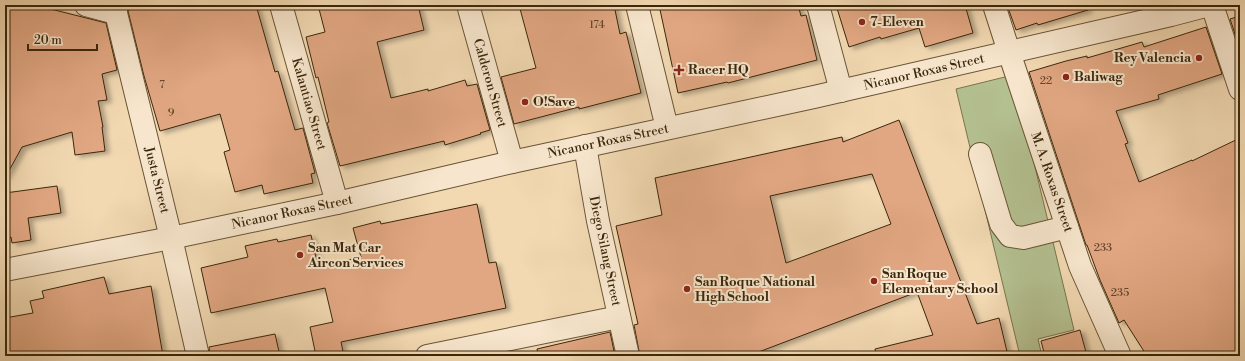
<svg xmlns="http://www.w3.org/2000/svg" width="1245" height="361" font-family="'Libre Bodoni',serif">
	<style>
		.green { fill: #b4c090; stroke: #78744e }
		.building { fill: #e1a782; stroke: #3b270c; fill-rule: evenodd; filter: url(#shadow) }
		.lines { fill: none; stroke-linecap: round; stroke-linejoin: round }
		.minor-casing { stroke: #695436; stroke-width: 24 }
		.minor { stroke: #f7e6cd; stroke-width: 22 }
		.poi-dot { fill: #8f2418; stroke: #f7e6cd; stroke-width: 1.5 }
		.labels { text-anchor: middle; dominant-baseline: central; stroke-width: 4; stroke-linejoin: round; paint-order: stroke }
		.number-label { font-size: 11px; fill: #64472a }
		.poi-label { font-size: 13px; font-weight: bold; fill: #3b270c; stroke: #f7e6cd; text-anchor: start }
		.street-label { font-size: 13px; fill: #3b270c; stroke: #f7e6cd }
	</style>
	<defs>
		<filter id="shadow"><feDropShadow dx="4.5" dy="2.5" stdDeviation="2" flood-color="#0004"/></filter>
	</defs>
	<rect width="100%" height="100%" fill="#f2d9b2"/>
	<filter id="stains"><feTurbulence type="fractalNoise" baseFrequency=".005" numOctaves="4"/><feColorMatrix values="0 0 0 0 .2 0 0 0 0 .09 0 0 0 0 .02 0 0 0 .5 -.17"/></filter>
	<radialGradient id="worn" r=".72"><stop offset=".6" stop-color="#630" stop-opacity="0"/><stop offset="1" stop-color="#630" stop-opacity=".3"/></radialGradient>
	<path class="green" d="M 1013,75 L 1074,330 L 1038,339 L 1042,356 L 1020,356 L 956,89 Z"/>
	<g class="building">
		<path d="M 5,5 L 35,5 L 106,23 L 117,70 L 102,74 L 107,100 L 98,101 L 103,127 L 102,127 L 105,151 L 75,155 L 72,132 L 22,147 L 5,178 Z"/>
		<path d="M 132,5 L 256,5 L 275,72 L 278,71 L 295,130 L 303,128 L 315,173 L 311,174 L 313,183 L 264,194 L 262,185 L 235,192 L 224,152 L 230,150 L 220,114 L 160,131 L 144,76 L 128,11 L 128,10 L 133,9 Z"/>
		<path d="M 318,5 L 418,5 L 424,30 L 377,42 L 391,98 L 428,89 L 428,91 L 465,80 L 467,86 L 477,84 L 490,130 L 480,133 L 481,134 L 445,145 L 444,141 L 340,166 L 327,123 L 329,122 L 318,77 L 316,78 L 306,37 L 325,32 Z"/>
		<path d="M 519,5 L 614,5 L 620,34 L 626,32 L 641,93 L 579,109 L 579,107 L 514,124 L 501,77 L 536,68 Z"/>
		<path d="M 659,5 L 798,5 L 801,16 L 806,15 L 817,60 L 728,83 L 727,82 L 678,93 Z"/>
		<path d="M 836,5 L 965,5 L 973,33 L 925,47 L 919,28 L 881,39 L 880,37 L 849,47 Z"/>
		<path d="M 1007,5 L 1087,5 L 1088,10 L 1038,25 L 1037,23 L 1016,30 Z"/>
		<path d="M 1240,16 L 1240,49 L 1230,19 Z"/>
		<path d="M 1206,27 L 1222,74 L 1158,95 L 1159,99 L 1116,111 L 1128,143 L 1125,144 L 1139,182 L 1192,160 L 1192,161 L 1240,138 L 1240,356 L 1147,356 L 1124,320 L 1119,323 L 1100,280 L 1087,245 L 1086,245 L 1029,72 L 1066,61 L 1087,56 L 1087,58 L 1142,42 L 1144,47 Z"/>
		<path d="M 899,120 L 977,324 L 999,318 L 1008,356 L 876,356 L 875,349 L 933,335 L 917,292 L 748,356 L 640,356 L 634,325 L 638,324 L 616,226 L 662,215 L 655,178 L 842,137 L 843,142 ZM 872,174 L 891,224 L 786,263 L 770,196 Z"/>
		<path d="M 57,186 L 61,213 L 28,218 L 31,240 L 12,243 L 11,237 L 5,239 L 5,193 Z"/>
		<path d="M 477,204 L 489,263 L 496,262 L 506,308 L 341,342 L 344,356 L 316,356 L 310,327 L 333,322 L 325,288 L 211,313 L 201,268 L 248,257 L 245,246 L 277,239 L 278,242 L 311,235 L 318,267 L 361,257 L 353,228 L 380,221 L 381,224 Z"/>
		<path d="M 104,277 L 109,294 L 151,286 L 163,356 L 8,356 L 5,338 L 5,318 L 33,313 L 30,301 L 44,298 L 42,291 Z"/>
		<path d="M 1080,330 L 1087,356 L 1045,356 L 1041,341 Z"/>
		<path d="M 610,332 L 615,356 L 538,356 L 537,349 Z"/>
		<path d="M 275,334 L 280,356 L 210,356 L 209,347 Z"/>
	</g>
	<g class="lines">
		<g class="minor-casing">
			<g id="minor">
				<path d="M 86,5 L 116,13"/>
				<path d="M 116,5 L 116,13 L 171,238 L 198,356"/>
				<path d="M 281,5 L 337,203"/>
				<path d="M 468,5 L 512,162"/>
				<path d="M 637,5 L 667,128"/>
				<path d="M 818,5 L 841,91"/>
				<path d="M 994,5 L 1009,52 L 1080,266 L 1120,356"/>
				<path d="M 1212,5 L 1240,89"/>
				<path d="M 585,146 L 598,221 L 628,356"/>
				<path d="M 980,154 L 1001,224 L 1010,236 L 1023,238 L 1067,227"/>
				<path d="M 5,270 L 171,238 L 337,203 L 512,162 L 814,97 L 1171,15 L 1209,5"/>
				<path d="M 427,356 L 619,317"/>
			</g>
		</g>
		<use href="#minor" class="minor"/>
	</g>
	<g class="poi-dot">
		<circle cx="862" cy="22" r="4"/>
		<circle cx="1199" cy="58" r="4"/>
		<path d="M677 64h4v4h4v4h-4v4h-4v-4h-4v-4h4z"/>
		<circle cx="1066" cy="77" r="4"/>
		<circle cx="525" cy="102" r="4"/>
		<circle cx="300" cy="255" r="4"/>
		<circle cx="874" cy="281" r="4"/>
		<circle cx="687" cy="289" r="4"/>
	</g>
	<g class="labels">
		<g class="number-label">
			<text x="597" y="25">174</text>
			<text x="1046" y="81">22</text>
			<text x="162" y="85">7</text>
			<text x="171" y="113">9</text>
			<text x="1103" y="248">233</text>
			<text x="1120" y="293">235</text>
		</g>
		<g class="poi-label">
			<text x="870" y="22">7-Eleven</text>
			<text x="1191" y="58" text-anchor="end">Rey Valencia</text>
			<text x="688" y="70">Racer HQ</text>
			<text x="1074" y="77">Baliwag</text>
			<text x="533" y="102">O!Save</text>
			<text x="308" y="248">San Mat Car<tspan x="308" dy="15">Aircon Services</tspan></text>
			<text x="882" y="274">San Roque<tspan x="882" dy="15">Elementary School</tspan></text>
			<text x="695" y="282">San Roque National<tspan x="695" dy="15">High School</tspan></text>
		</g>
		<g class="street-label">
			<text transform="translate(924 72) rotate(-13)">Nicanor Roxas Street</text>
			<text transform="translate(490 83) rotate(74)">Calderon Street</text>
			<text transform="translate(309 104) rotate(74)">Kalantiao Street</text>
			<text transform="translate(608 141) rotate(-12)">Nicanor Roxas Street</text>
			<text transform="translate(157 180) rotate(76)">Justa Street</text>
			<text transform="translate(1052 182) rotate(71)">M. A. Roxas Street</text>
			<text transform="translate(292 212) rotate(-12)">Nicanor Roxas Street</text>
			<text transform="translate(605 251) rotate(78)">Diego Silang Street</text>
		</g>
	</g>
	<rect width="1245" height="361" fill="none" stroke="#f2d9b2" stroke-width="20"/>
	<rect x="6" y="6" width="1233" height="349" fill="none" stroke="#3b270c" stroke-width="2"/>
	<rect x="10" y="10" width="1225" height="341" fill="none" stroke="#3b270c"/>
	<path d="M28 44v6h69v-6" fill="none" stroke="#3b270c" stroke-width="2"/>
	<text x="34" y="44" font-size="12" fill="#3b270c" stroke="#f7e6cd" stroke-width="3" paint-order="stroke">20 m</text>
	<rect width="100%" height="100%" filter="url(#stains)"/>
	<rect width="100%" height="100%" fill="url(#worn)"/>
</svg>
